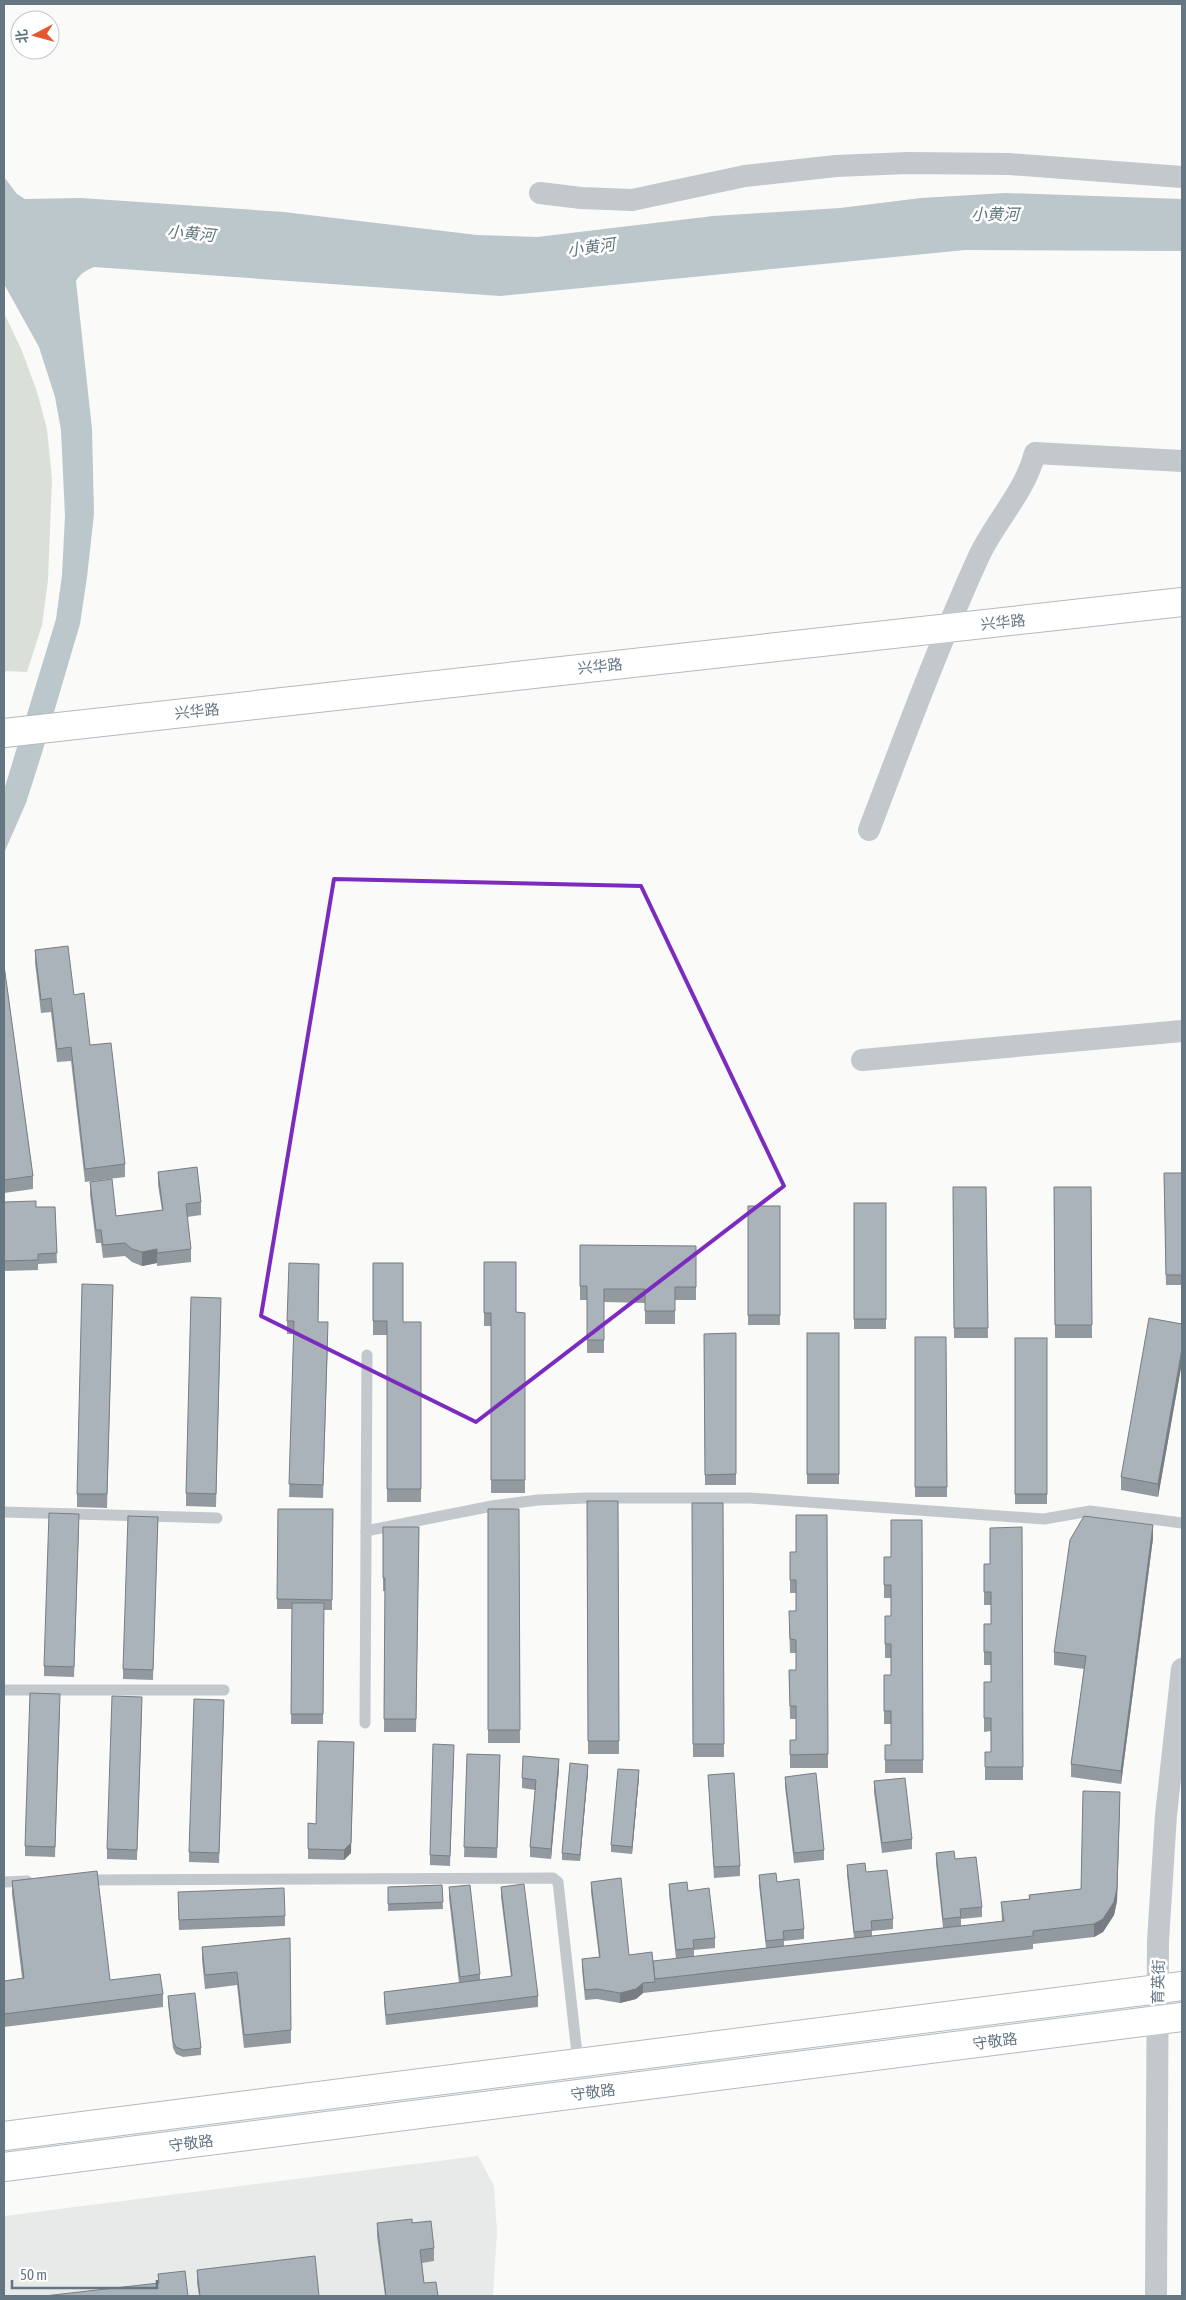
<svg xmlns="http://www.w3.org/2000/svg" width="1186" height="2300" font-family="'Asap Condensed','Noto Sans SC',sans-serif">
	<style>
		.built { fill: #e8e9e9 }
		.green { fill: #dadfd7 }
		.water { fill: #bbc7cb }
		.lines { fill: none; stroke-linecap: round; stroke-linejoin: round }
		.secondary-casing { stroke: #b3babf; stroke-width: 30 }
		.lane { stroke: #c3c8cc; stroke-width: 11 }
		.street { stroke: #c3c8cc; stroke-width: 22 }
		.secondary { stroke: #fff; stroke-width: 28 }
		.wall { fill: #929a9f }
		.shaded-wall { fill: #777d82 }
		.building { fill: #aab3b9; stroke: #777d82 }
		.marked { fill: none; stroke: #7b2cbf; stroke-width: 4; stroke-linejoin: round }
		.labels { text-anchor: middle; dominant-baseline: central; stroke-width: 5; stroke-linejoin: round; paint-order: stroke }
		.street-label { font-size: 15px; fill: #657683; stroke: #fff }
		.water-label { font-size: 16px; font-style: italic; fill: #60757c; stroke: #fff }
	</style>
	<rect width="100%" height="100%" fill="#fafaf8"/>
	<path class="built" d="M 478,2156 L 494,2186 L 497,2232 L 493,2296 L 4,2296 L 4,2216 Z"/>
	<path class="green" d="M 4,313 L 22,351 L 37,392 L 47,429 L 52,479 L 48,580 L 42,625 L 27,672 L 6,671 L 4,677 Z"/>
	<path class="water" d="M 4,177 L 17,194 L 25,199 L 81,198 L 284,212 L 477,235 L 537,237 L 713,216 L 840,208 L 921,198 L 1005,193 L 1182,199 L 1182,251 L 965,250 L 500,296 L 94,267 C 86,270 80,274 76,281 L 92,429 L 94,514 L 87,577 L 80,624 L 41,756 L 26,803 L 4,853 L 4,790 L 56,619 L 62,575 L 65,516 L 61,430 L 55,397 L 39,347 L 4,284 Z"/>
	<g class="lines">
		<g class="secondary-casing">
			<g id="secondary">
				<path d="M 4,733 L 1182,602"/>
				<path d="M 4,2136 L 1182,1986"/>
				<path d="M 4,2167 L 1182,2017"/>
			</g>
		</g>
		<g class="lane">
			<path d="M 4,1512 L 217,1518"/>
			<path d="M 366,1531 L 492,1506 L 538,1500 L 585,1498 L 750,1498 L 1044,1519 L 1090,1511 L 1182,1523"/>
			<path d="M 4,1690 L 224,1690"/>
			<path d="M 365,1723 L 367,1355"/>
			<path d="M 83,1880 L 553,1878 L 558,1882 L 578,2063"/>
			<path d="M 4,1882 L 27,1881"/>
		</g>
		<g class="street">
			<path d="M 540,193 L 581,198 L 632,200 L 745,176 L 836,166 L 908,163 L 1009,164 L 1182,177"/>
			<path d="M 869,830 C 904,738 938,646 979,556 C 996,520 1025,492 1035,453 L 1182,461"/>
			<path d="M 862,1060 L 1182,1031"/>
			<path d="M 1156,2296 L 1158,1941 L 1166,1815 L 1182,1669"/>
		</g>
		<use href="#secondary" class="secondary"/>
	</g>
	<g class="wall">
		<path d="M 35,950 L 74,995 L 90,1045 L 125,1164 L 125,1177 L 85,1182 L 71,1061 L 57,1062 L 51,1012 L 41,1013 L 35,963 Z"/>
		<path d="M 4,965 L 33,1176 L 33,1189 L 4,1193 Z"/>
		<path d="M 158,1172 L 201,1202 L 201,1215 L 187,1217 L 191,1249 L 191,1262 L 157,1266 L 157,1263 L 142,1266 L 132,1262 L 125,1256 L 103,1258 L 101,1243 L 96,1243 L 90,1195 L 90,1182 L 116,1216 L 162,1210 L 158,1185 Z"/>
		<path d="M 1164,1173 L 1182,1173 L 1182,1285 L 1166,1285 Z"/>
		<path d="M 953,1187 L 986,1187 L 988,1338 L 954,1338 Z"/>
		<path d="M 1054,1187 L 1091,1187 L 1092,1338 L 1055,1338 Z"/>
		<path d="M 4,1202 L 36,1207 L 55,1207 L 57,1263 L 38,1264 L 38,1270 L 4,1271 Z"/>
		<rect x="854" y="1203" width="32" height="126"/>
		<rect x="748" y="1206" width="32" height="119"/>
		<path d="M 580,1245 L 696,1246 L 696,1300 L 675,1300 L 675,1324 L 645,1324 L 645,1303 L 604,1302 L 604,1353 L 587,1353 L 587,1300 L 580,1300 Z"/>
		<path d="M 484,1262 L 516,1312 L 525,1313 L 525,1493 L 491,1493 L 491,1326 L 484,1326 Z"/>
		<path d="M 373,1263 L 403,1322 L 421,1322 L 421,1502 L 387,1502 L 387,1335 L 373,1335 Z"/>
		<path d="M 319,1277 L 318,1322 L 328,1335 L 323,1498 L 289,1497 L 294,1334 L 287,1334 L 287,1321 Z"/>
		<path d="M 113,1285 L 107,1508 L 77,1507 L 77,1494 Z"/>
		<path d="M 221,1311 L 216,1507 L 186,1506 L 186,1493 Z"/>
		<path d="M 1182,1324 L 1182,1362 L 1158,1497 L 1121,1490 L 1121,1477 Z"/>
		<path d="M 736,1333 L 736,1485 L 705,1485 L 704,1334 Z"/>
		<rect x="807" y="1333" width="32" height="151"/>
		<path d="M 915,1337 L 946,1337 L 947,1497 L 915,1497 Z"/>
		<rect x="1015" y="1338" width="32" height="166"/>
		<path d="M 587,1501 L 618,1501 L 619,1754 L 588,1754 Z"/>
		<path d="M 692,1503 L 723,1503 L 724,1757 L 693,1757 Z"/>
		<path d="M 278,1509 L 333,1509 L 332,1610 L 324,1610 L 323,1724 L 291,1724 L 292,1609 L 277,1609 Z"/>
		<path d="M 488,1509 L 519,1509 L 520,1743 L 488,1743 Z"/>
		<path d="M 827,1515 L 828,1768 L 790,1768 L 790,1740 L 796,1740 L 796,1719 L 790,1719 L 789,1670 L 796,1670 L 796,1653 L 790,1653 L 789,1625 L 796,1611 L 796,1593 L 790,1593 L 790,1565 L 796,1552 Z"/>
		<path d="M 158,1517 L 153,1680 L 123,1679 L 123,1669 Z"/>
		<path d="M 922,1520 L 923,1773 L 885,1773 L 885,1745 L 891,1745 L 891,1724 L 884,1724 L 884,1675 L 891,1675 L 891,1658 L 885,1658 L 885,1616 L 891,1616 L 891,1598 L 884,1598 L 884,1557 L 891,1557 Z"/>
		<path d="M 79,1524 L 74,1677 L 44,1676 L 44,1666 Z"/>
		<path d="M 383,1527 L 419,1527 L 416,1732 L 384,1732 L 385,1591 L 383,1591 Z"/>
		<path d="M 1022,1527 L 1023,1780 L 985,1780 L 985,1752 L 991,1752 L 991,1731 L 984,1732 L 984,1682 L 991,1682 L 991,1665 L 984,1665 L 984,1624 L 991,1624 L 991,1605 L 984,1605 L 984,1564 L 990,1564 Z"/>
		<path d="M 1153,1538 L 1121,1784 L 1071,1777 L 1071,1764 L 1084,1669 L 1054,1665 L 1054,1652 Z"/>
		<path d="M 60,1704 L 55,1857 L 25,1856 L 25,1846 Z"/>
		<path d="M 142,1707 L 137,1860 L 107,1859 L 107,1849 Z"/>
		<path d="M 224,1710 L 219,1863 L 189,1862 L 189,1852 Z"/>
		<path d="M 467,1754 L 500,1755 L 497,1858 L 464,1857 Z"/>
		<path d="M 454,1755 L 450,1866 L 430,1865 L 430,1855 Z"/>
		<path d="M 559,1769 L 551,1859 L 530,1857 L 530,1847 L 535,1790 L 522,1788 L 522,1778 Z"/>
		<path d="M 588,1772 L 580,1861 L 562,1860 L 562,1853 Z"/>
		<path d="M 708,1775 L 740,1866 L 740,1876 L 714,1878 Z"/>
		<path d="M 639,1777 L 632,1854 L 611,1852 L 611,1845 Z"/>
		<path d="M 785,1777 L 824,1850 L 824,1860 L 794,1863 L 785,1787 Z"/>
		<path d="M 874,1781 L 912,1839 L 912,1849 L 882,1853 L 874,1792 Z"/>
		<path d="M 1120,1805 L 1117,1901 L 1114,1915 L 1103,1932 L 1094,1937 L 1033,1944 L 1033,1949 L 643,1993 L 636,1999 L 620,2003 L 597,1999 L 585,2000 L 582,1969 L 582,1959 L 599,1957 L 591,1892 L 591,1882 L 629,1955 L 653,1964 L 676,1959 L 669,1894 L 669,1884 L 688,1891 L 715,1938 L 715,1948 L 694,1950 L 694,1957 L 766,1948 L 759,1885 L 759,1875 L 777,1882 L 804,1929 L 804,1939 L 784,1941 L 784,1946 L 854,1938 L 847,1875 L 847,1865 L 866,1872 L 893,1919 L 893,1929 L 872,1931 L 872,1936 L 943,1928 L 936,1863 L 936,1853 L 955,1859 L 982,1907 L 982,1917 L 961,1919 L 961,1926 L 1002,1921 L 1001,1902 L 1029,1899 L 1029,1895 L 1081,1889 Z"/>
		<path d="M 308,1823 L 316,1824 L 351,1853 L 344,1860 L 308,1859 Z"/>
		<path d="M 12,1881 L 110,1980 L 163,1994 L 163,2007 L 4,2027 L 4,1981 L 22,1978 L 12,1894 Z"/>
		<path d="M 442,1885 L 443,1909 L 388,1911 L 388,1887 Z"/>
		<path d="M 449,1887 L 480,1974 L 480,1980 L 511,1977 L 501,1897 L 501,1887 L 538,1996 L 538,2007 L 386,2025 L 384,2002 L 384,1992 L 459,1983 L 449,1898 Z"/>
		<path d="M 178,1902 L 285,1916 L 285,1926 L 179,1930 Z"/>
		<path d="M 290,1938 L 291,2043 L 244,2048 L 237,1985 L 205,1989 L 202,1960 L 202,1947 Z"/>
		<path d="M 168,1996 L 201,2048 L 201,2055 L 183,2057 L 176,2054 L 173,2048 L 168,2003 Z"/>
		<path d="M 377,2223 L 412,2223 L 434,2248 L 434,2261 L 422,2263 L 424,2283 L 438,2296 L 385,2296 L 377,2236 Z"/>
		<path d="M 197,2270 L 319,2296 L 199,2296 L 197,2283 Z"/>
	</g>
	<g class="shaded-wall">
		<path d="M 157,1249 L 157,1263 L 142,1266 L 142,1252 Z"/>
		<path d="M 1182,1349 L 1182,1362 L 1158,1497 L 1158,1484 Z"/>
		<path d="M 1153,1525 L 1153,1538 L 1121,1784 L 1121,1771 Z"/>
		<path d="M 354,1742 L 351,1853 L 344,1860 L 344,1850 Z"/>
		<path d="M 559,1759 L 559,1769 L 551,1859 L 551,1849 Z"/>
		<path d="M 588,1765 L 588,1772 L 580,1861 L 580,1855 Z"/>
		<path d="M 639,1770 L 639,1777 L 632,1854 L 632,1847 Z"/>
		<path d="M 1120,1792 L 1117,1901 L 1114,1915 L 1103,1932 L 1094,1937 L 1094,1924 Z"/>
		<path d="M 643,1983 L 643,1993 L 636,1999 L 620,2003 L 620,1993 Z"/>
	</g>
	<g class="building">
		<path d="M 68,946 L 74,995 L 84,993 L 90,1045 L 111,1043 L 125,1164 L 85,1169 L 71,1047 L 57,1049 L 51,998 L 41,1000 L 35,950 Z"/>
		<path d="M 4,965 L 33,1176 L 4,1180 Z"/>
		<path d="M 197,1167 L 201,1202 L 186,1204 L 191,1249 L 157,1253 L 157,1249 L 142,1252 L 132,1249 L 125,1243 L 103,1245 L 101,1230 L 96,1230 L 90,1182 L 112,1179 L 116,1216 L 163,1210 L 158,1172 Z"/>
		<path d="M 1164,1173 L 1182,1173 L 1182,1275 L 1166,1275 Z"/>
		<path d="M 953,1187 L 986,1187 L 988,1328 L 954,1328 Z"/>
		<path d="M 1054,1187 L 1091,1187 L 1092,1325 L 1055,1325 Z"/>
		<path d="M 36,1201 L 36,1207 L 55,1207 L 57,1253 L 38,1254 L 38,1260 L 4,1261 L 4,1202 Z"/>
		<rect x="854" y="1203" width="32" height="116"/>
		<rect x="748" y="1206" width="32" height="109"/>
		<path d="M 580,1245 L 696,1246 L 696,1287 L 675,1287 L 675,1311 L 645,1311 L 645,1289 L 604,1289 L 604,1340 L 587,1340 L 587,1286 L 580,1286 Z"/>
		<path d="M 484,1262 L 516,1262 L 516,1312 L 525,1313 L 525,1480 L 491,1480 L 491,1313 L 484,1313 Z"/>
		<path d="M 289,1263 L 319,1264 L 318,1322 L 328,1322 L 323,1485 L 289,1484 L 294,1321 L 287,1321 Z"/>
		<path d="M 373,1263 L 403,1263 L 403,1322 L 421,1322 L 421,1489 L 387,1489 L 387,1321 L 373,1321 Z"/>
		<path d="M 82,1284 L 113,1285 L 107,1494 L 77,1494 Z"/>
		<path d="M 191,1297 L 221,1298 L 216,1494 L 186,1493 Z"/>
		<path d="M 1149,1318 L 1182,1324 L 1182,1349 L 1158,1484 L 1121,1477 Z"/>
		<path d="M 736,1333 L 736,1474 L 705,1475 L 704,1334 Z"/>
		<rect x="807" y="1333" width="32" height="141"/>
		<path d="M 915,1337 L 946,1337 L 947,1487 L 915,1487 Z"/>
		<rect x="1015" y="1338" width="32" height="156"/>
		<path d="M 587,1501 L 618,1501 L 619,1741 L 588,1741 Z"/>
		<path d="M 692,1503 L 723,1503 L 724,1744 L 693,1744 Z"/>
		<path d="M 278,1509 L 333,1509 L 332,1600 L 277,1599 Z"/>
		<path d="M 488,1509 L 519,1509 L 520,1730 L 488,1730 Z"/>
		<path d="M 49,1513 L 79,1514 L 74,1667 L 44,1666 Z"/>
		<path d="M 796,1515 L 827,1515 L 828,1754 L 790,1755 L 790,1740 L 796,1740 L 796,1706 L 790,1706 L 789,1670 L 796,1670 L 796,1640 L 790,1639 L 789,1611 L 796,1611 L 796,1580 L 790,1580 L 790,1552 L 796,1552 Z"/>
		<path d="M 128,1516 L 158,1517 L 153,1670 L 123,1669 Z"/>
		<path d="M 1084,1516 L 1153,1525 L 1121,1771 L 1071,1764 L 1086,1656 L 1054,1652 L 1070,1540 Z"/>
		<path d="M 891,1520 L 922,1520 L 923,1760 L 885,1760 L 885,1745 L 891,1745 L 891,1711 L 884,1711 L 884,1675 L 891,1675 L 891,1644 L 885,1644 L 885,1616 L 891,1616 L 891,1585 L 884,1585 L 884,1557 L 891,1557 Z"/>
		<path d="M 383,1527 L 419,1527 L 416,1719 L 384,1719 L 385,1578 L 383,1578 Z"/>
		<path d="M 1022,1527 L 1023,1767 L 985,1767 L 985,1752 L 991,1752 L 991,1718 L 984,1718 L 984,1682 L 991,1682 L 991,1652 L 984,1652 L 984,1624 L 991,1624 L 991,1592 L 984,1592 L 984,1564 L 990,1564 L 990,1528 Z"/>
		<path d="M 292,1603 L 324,1603 L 323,1714 L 291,1714 Z"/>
		<path d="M 30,1693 L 60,1694 L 55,1847 L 25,1846 Z"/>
		<path d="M 112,1696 L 142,1697 L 137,1850 L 107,1849 Z"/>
		<path d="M 194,1699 L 224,1700 L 219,1853 L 189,1852 Z"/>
		<path d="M 318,1741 L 354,1742 L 351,1843 L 344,1850 L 308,1849 L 308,1823 L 316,1824 Z"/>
		<path d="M 433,1744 L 454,1745 L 450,1856 L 430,1855 Z"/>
		<path d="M 467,1754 L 500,1755 L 497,1848 L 464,1847 Z"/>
		<path d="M 523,1756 L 559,1759 L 551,1849 L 530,1847 L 536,1780 L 522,1778 Z"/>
		<path d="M 570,1763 L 588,1765 L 580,1855 L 562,1853 Z"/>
		<path d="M 618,1769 L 639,1770 L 632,1847 L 611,1845 Z"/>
		<path d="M 734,1773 L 740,1866 L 714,1867 L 708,1775 Z"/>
		<path d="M 816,1773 L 824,1850 L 794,1853 L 785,1777 Z"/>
		<path d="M 905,1778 L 912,1839 L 882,1843 L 874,1781 Z"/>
		<path d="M 1083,1791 L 1120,1792 L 1117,1888 L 1114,1902 L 1103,1919 L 1094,1924 L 1033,1931 L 1033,1936 L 655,1979 L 653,1961 L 1004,1921 L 1001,1902 L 1030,1899 L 1029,1895 L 1081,1889 Z"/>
		<path d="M 954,1851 L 955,1859 L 976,1857 L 982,1907 L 960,1909 L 961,1917 L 943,1919 L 936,1853 Z"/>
		<path d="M 865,1863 L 866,1872 L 887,1870 L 893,1919 L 871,1921 L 872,1930 L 854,1932 L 847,1865 Z"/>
		<path d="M 97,1871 L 110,1980 L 160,1974 L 163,1994 L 4,2014 L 4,1981 L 24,1978 L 12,1881 Z"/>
		<path d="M 776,1873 L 777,1882 L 799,1879 L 804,1929 L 783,1931 L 784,1939 L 766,1941 L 759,1875 Z"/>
		<path d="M 621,1878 L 629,1955 L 652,1952 L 655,1982 L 643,1983 L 636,1989 L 620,1993 L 597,1989 L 585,1990 L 582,1959 L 600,1957 L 591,1882 Z"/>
		<path d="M 687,1882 L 688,1891 L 709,1888 L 715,1938 L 693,1940 L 694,1948 L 676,1950 L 669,1884 Z"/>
		<path d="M 524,1884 L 538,1996 L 386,2015 L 384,1992 L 512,1976 L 501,1887 Z"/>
		<path d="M 442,1885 L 443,1902 L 388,1904 L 388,1887 Z"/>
		<path d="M 470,1885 L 480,1974 L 460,1977 L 449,1887 Z"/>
		<path d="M 284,1888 L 285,1916 L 179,1920 L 178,1892 Z"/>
		<path d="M 290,1938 L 291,2030 L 244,2035 L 237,1972 L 205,1975 L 202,1947 Z"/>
		<path d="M 195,1993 L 201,2048 L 183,2050 L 176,2047 L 173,2041 L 168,1996 Z"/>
		<path d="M 412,2219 L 412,2223 L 431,2221 L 434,2248 L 420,2250 L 424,2283 L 436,2282 L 438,2296 L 386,2296 L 377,2223 Z"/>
		<path d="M 315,2256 L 319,2296 L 200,2296 L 197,2270 Z"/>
		<path d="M 185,2271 L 188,2296 L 44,2296 L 159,2283 L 158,2274 Z"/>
	</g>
	<path class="marked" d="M 334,879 L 641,886 L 784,1186 L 476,1422 L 261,1316 Z"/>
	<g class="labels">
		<g class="street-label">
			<text transform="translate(1003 622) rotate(-6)">兴华路</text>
			<text transform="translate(600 666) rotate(-6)">兴华路</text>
			<text transform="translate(197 711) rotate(-6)">兴华路</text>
			<text transform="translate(1158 1982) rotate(-89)">育英街</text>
			<text transform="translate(995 2041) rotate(-7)">守敬路</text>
			<text transform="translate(593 2092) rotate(-7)">守敬路</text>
			<text transform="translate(191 2143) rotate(-7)">守敬路</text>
		</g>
		<g class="water-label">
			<text x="995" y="214">小黄河</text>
			<text transform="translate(191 233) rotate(5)">小黄河</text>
			<text transform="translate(591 247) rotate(-8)">小黄河</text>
		</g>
	</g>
	<rect width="1186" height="2300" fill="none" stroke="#657683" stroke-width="10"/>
	<g transform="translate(35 35) rotate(264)"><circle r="24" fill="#ffffff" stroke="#c1c8cd"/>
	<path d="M0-4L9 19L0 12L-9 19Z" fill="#e4572e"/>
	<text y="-8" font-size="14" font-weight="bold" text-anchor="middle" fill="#657683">北</text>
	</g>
	<path d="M12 2280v8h145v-8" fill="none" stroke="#657683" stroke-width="2.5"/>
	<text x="20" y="2280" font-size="15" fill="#657683" stroke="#ffffff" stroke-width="4" paint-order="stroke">50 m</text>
</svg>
